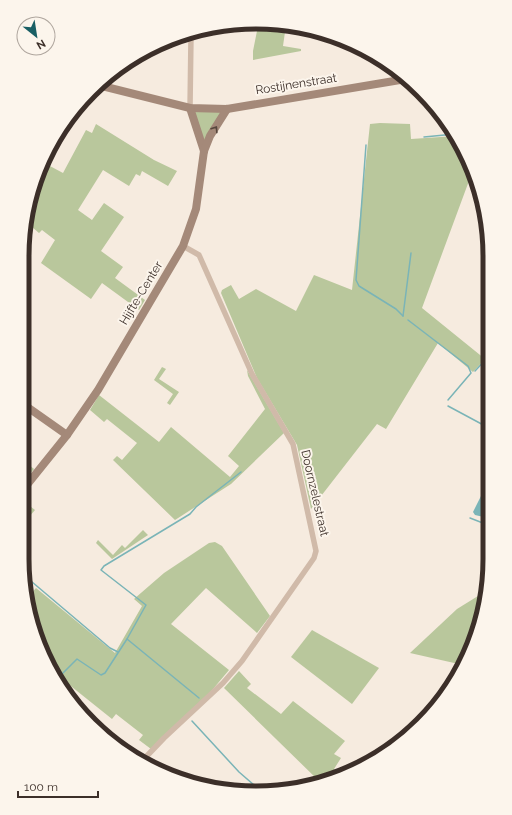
<svg xmlns="http://www.w3.org/2000/svg" width="512" height="815" font-family="Raleway,sans-serif">
	<style>
		.green { fill: #b9c79c }
		.water { fill: #7ab4b7 }
		.lines { fill: none; stroke-linecap: round; stroke-linejoin: round }
		.stream { stroke: #7ab4b7; stroke-width: 1.5 }
		.street { stroke: #d0baa9; stroke-width: 5.5 }
		.secondary { stroke: #a48979; stroke-width: 8 }
		.oneway { stroke: #56463d }
		.labels { text-anchor: middle; dominant-baseline: central; stroke-width: 4; stroke-linejoin: round; paint-order: stroke }
		.street-label { font-size: 12px; fill: #3c2f29; stroke: #fcf5ec }
		.rim { fill: none; stroke: #3c2f29; stroke-width: 5 }
	</style>
	<rect width="100%" height="100%" fill="#f6ebdf"/>
	<g class="green">
		<path d="M 258,26 L 282,28 L 281,31 L 285,32 L 283,46 L 301,49 L 301,51 L 253,60 L 253,51 Z"/>
		<path d="M 190,108 L 227,109 L 204,151 Z"/>
		<path d="M 380,123 L 410,124 L 411,139 L 456,136 L 473,170 L 422,308 L 485,359 L 473,372 L 438,343 L 386,429 L 377,424 L 311,509 L 297,445 L 257,378 L 221,293 L 222,290 L 231,285 L 239,299 L 256,289 L 296,311 L 314,275 L 352,290 L 370,124 Z"/>
		<path d="M 96,124 L 154,160 L 177,171 L 168,186 L 142,171 L 140,176 L 136,174 L 129,186 L 103,170 L 78,210 L 92,220 L 104,203 L 124,217 L 101,251 L 123,267 L 115,278 L 145,300 L 139,310 L 102,283 L 91,299 L 41,263 L 55,240 L 42,230 L 39,233 L 25,221 L 34,189 L 48,165 L 63,173 L 86,130 L 92,133 Z"/>
		<path d="M 162,367 L 166,369 L 159,379 L 179,392 L 170,405 L 167,403 L 173,394 L 154,380 Z"/>
		<path d="M 247,370 L 284,433 L 231,484 L 175,520 L 113,460 L 117,456 L 122,460 L 137,443 L 107,419 L 104,422 L 90,410 L 99,395 L 159,442 L 171,427 L 230,477 L 239,466 L 228,456 L 265,409 L 248,376 Z"/>
		<path d="M 23,460 L 34,469 L 22,484 Z"/>
		<path d="M 22,500 L 35,510 L 29,517 L 22,511 Z"/>
		<path d="M 143,530 L 148,535 L 112,559 L 96,543 L 98,540 L 113,555 L 122,545 L 125,548 Z"/>
		<path d="M 215,542 L 222,546 L 270,616 L 257,633 L 206,588 L 171,624 L 229,670 L 203,701 L 151,749 L 139,740 L 143,735 L 116,714 L 112,719 L 67,683 L 61,689 L 34,634 L 28,597 L 36,588 L 115,653 L 142,606 L 134,599 L 164,573 L 209,543 Z"/>
		<path d="M 478,596 L 485,600 L 472,648 L 463,665 L 410,653 L 457,609 Z"/>
		<path d="M 312,630 L 379,668 L 352,704 L 291,657 Z"/>
		<path d="M 239,671 L 251,684 L 247,688 L 281,714 L 293,701 L 345,741 L 334,754 L 341,758 L 334,769 L 340,774 L 321,783 L 224,688 Z"/>
	</g>
	<path class="water" d="M 482,494 L 488,498 L 488,518 L 475,515 L 473,512 Z"/>
	<g class="lines">
		<g class="stream">
			<path d="M 424,137 L 455,134"/>
			<path d="M 366,145 L 356,280 L 359,286 L 396,309 L 403,316"/>
			<path d="M 403,316 L 411,253"/>
			<path d="M 408,320 L 468,366 L 471,373 L 448,400"/>
			<path d="M 475,371 L 489,356"/>
			<path d="M 448,406 L 489,428"/>
			<path d="M 470,518 L 488,525"/>
			<path d="M 25,576 L 110,648 L 118,652"/>
			<path d="M 49,664 L 62,674 L 77,659 L 101,675 L 105,673 L 127,639"/>
			<path d="M 199,698 L 127,639 L 146,605 L 101,570 L 104,566 L 190,514 L 196,507 L 241,472"/>
			<path d="M 192,721 L 239,772 L 262,792"/>
		</g>
		<g class="street">
			<path d="M 190,108 L 191,36"/>
			<path d="M 143,760 L 164,738 L 223,683 L 242,661 L 314,558 L 316,551 L 293,444 L 252,374 L 199,255 L 183,246"/>
		</g>
		<g class="secondary">
			<path d="M 102,86 L 190,108 L 227,109 L 406,79"/>
			<path d="M 190,108 L 204,151"/>
			<path d="M 23,404 L 67,435"/>
			<path d="M 22,491 L 67,435 L 98,390 L 183,246 L 196,209 L 204,151 L 210,136 L 227,109"/>
		</g>
	</g>
	<defs><path id="oneway-chevron" d="M-2-3.5L2.5 0L-2 3.5" fill="none" stroke-width="1.6" stroke-linecap="round" stroke-linejoin="round"/></defs>
	<use class="oneway" href="#oneway-chevron" transform="translate(215 129) rotate(-57)"/>
	<g class="labels">
		<g class="street-label">
			<text transform="translate(296 84) rotate(-9)">Rostijnenstraat</text>
			<text transform="translate(141 293) rotate(-59)">Hijfte-Center</text>
			<text transform="translate(315 493) rotate(77)">Doornzelestraat</text>
		</g>
	</g>
	<path d="M0 0H512V815H0ZM256 29H256A227 227 0 0 1 483 256V559A227 227 0 0 1 256 786H256A227 227 0 0 1 29 559V256A227 227 0 0 1 256 29Z" fill="#fcf5ec" fill-rule="evenodd"/>
	<path class="rim" d="M256 29H256A227 227 0 0 1 483 256V559A227 227 0 0 1 256 786H256A227 227 0 0 1 29 559V256A227 227 0 0 1 256 29Z"/>
	<g transform="translate(36 36) rotate(150)"><circle r="19" fill="#fcf5ec" stroke="#afa69e"/>
	<path d="M0-3L7 15L0 10L-7 15Z" fill="#195f64"/>
	<text y="-6" font-size="11" font-weight="bold" text-anchor="middle" fill="#3c2f29">N</text>
	</g>
	<path d="M18 791v6h80v-6" fill="none" stroke="#3c2f29" stroke-width="2"/>
	<text x="24" y="791" font-size="12" fill="#3c2f29" stroke="#fcf5ec" stroke-width="3" paint-order="stroke">100 m</text>
</svg>
